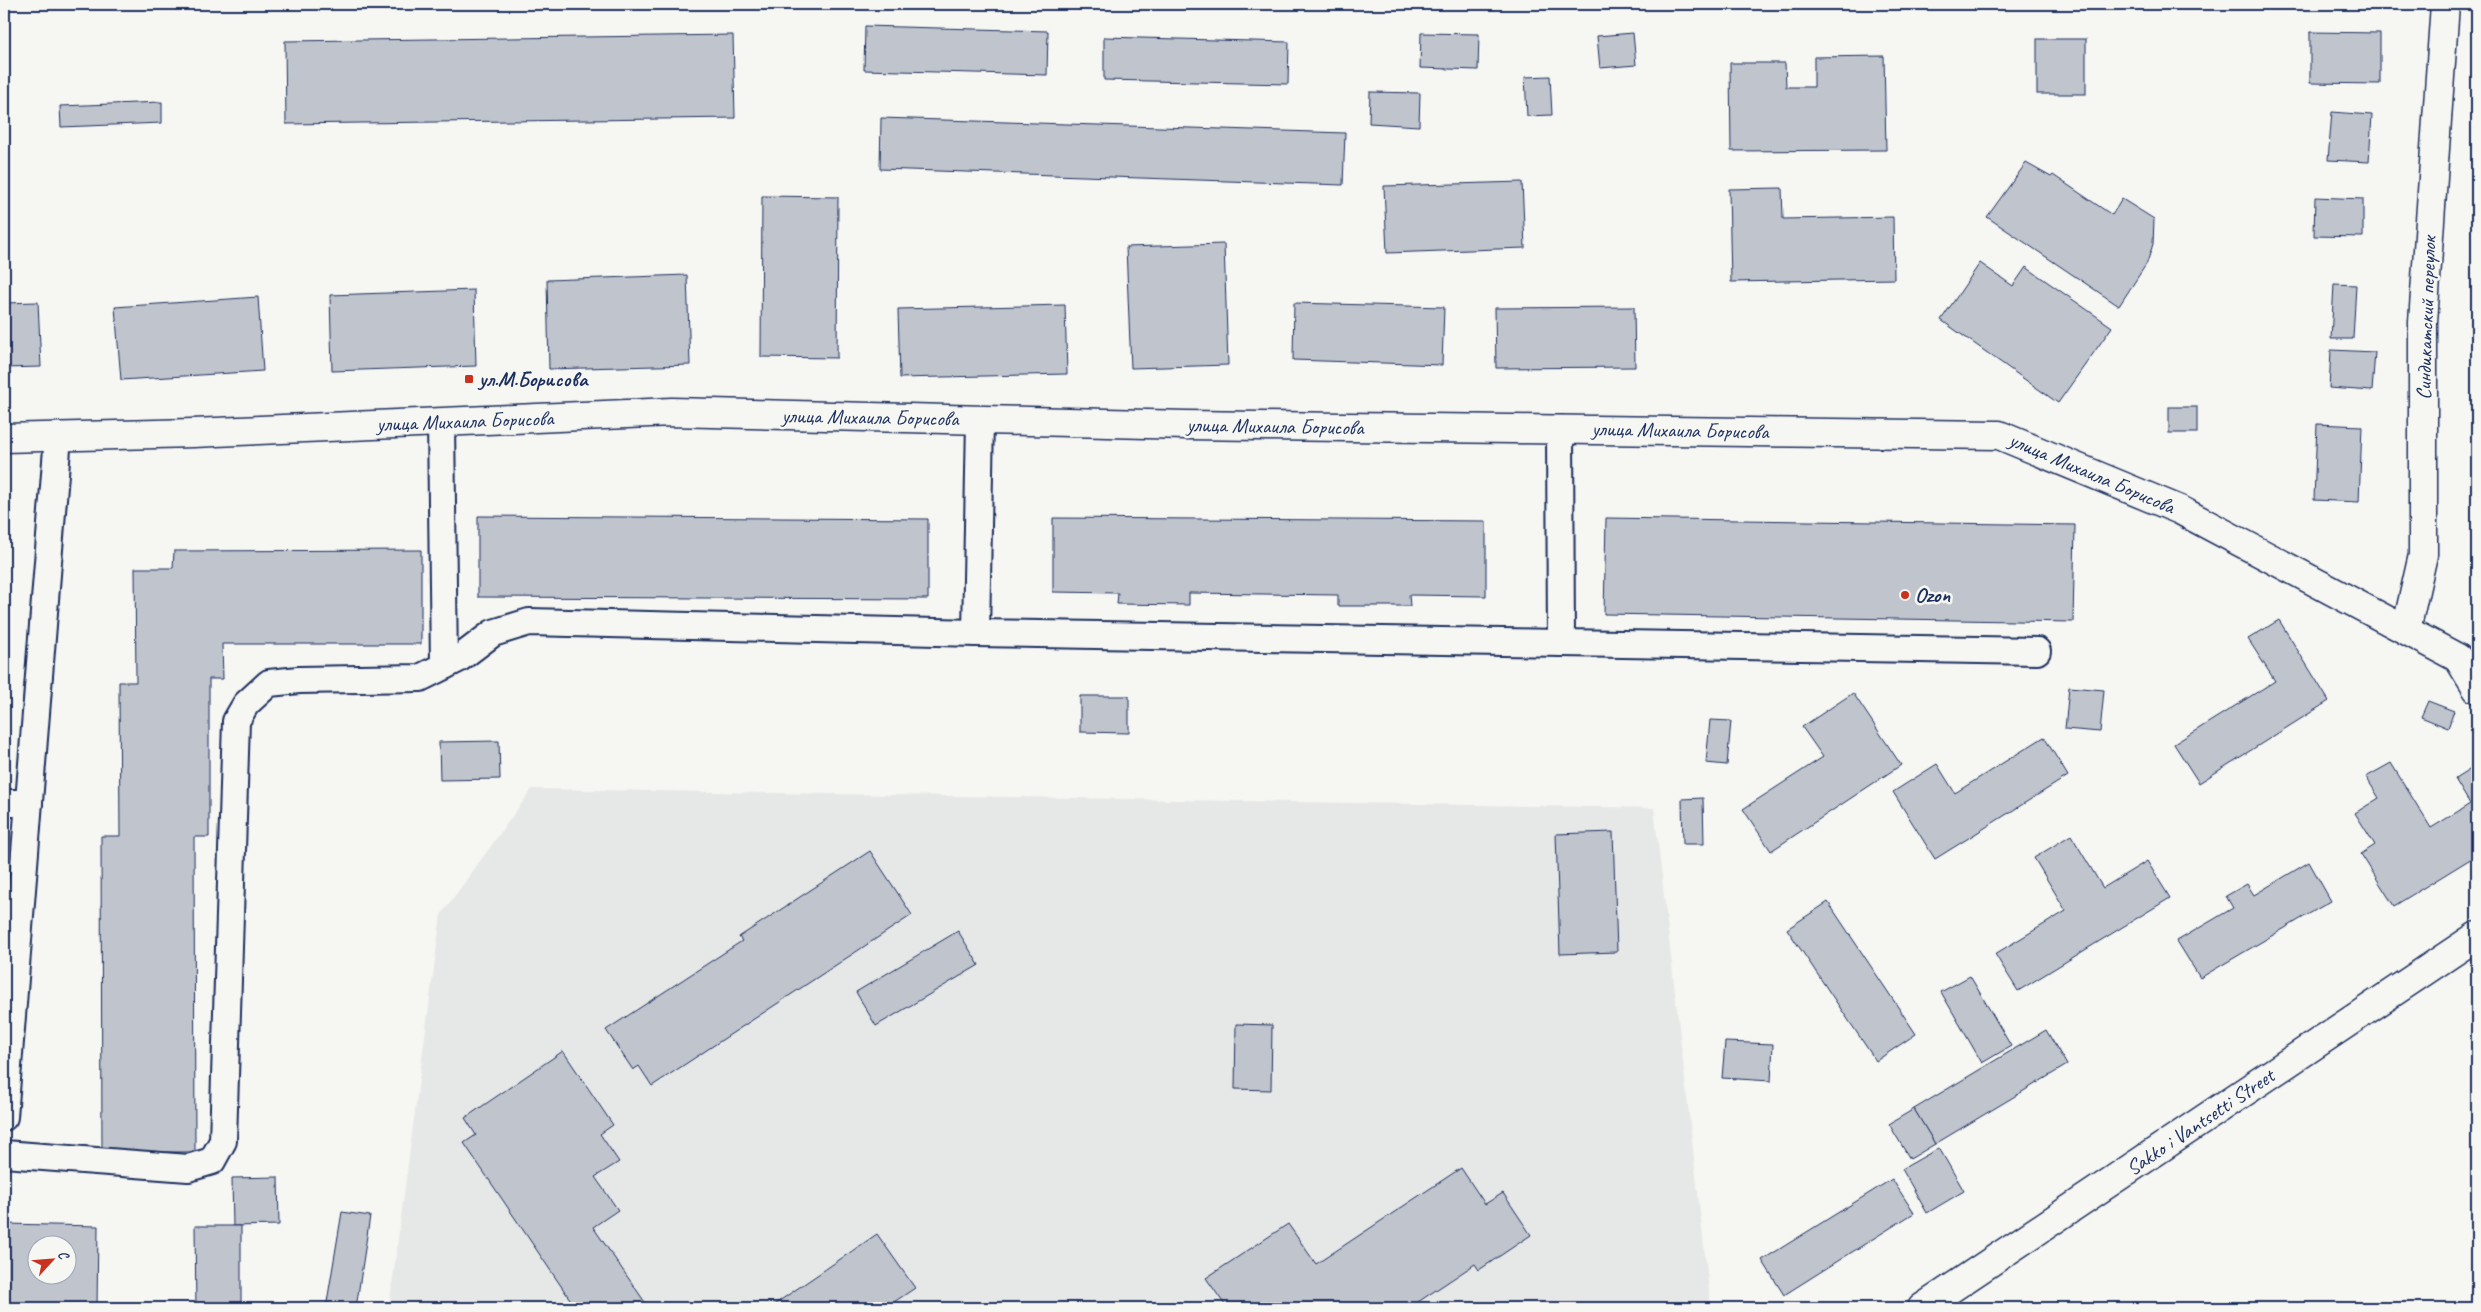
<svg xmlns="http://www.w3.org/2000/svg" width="2481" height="1312" font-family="Caveat,sans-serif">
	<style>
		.built { fill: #e6e7e7 }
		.building { fill: #c0c4cd; stroke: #1b2f5e; fill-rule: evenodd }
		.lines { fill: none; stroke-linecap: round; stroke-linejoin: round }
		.service-casing { stroke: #1b2f5e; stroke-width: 30 }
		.minor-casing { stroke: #1b2f5e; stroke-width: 31 }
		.service { stroke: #f6f6f2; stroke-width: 26 }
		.minor { stroke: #f6f6f2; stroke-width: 28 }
		.poi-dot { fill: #c8321e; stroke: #f6f6f2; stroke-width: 2 }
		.labels { text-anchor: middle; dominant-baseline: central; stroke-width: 5; stroke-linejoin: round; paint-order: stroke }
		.street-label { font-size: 21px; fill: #1b2f5e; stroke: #f6f6f2 }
		.poi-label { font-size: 21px; font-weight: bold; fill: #1b2f5e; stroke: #f6f6f2; text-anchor: start }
	</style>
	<rect width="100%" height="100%" fill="#f6f6f2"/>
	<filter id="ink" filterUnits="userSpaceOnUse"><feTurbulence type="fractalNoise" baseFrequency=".02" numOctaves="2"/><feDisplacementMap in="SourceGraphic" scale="10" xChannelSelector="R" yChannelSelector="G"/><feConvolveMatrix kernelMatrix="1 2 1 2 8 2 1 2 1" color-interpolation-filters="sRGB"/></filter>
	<g filter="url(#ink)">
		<path class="built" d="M 532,789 L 1654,808 L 1711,1308 L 389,1308 L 441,915 Z"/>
		<g class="building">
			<path d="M 865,26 L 1048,31 L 1047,75 L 864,70 Z"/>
			<path d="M 2310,32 L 2380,33 L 2380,84 L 2310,83 Z"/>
			<path d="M 1421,33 L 1479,34 L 1478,70 L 1420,68 Z"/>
			<path d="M 1633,33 L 1636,65 L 1600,68 L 1597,36 Z"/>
			<path d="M 733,35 L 735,118 L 286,124 L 285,41 Z"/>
			<path d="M 1104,37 L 1289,42 L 1288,84 L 1104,80 Z"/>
			<rect x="2037" y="39" width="49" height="55"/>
			<path d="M 1884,56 L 1886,150 L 1731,151 L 1730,63 L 1785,63 L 1786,87 L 1814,87 L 1814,57 Z"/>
			<path d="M 1550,76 L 1552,115 L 1527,116 L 1525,77 Z"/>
			<path d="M 1370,92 L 1420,93 L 1419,126 L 1369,123 Z"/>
			<path d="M 162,102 L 162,123 L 61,127 L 60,106 Z"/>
			<path d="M 2332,112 L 2372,115 L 2369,162 L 2328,160 Z"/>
			<path d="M 881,118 L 1345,133 L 1343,185 L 880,169 Z"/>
			<path d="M 2026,163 L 2051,177 L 2053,175 L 2112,215 L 2122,199 L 2154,219 L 2153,244 L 2147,263 L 2119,306 L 1987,217 Z"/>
			<path d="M 1522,182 L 1525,248 L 1387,253 L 1384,186 Z"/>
			<path d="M 1782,188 L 1783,219 L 1893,217 L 1894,279 L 1731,282 L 1729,189 Z"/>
			<path d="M 762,196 L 838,197 L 837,358 L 761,357 Z"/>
			<path d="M 2315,197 L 2363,199 L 2363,237 L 2314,236 Z"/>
			<path d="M 1224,244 L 1228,365 L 1131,368 L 1126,247 Z"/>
			<path d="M 1980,263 L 2013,286 L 2026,267 L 2112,327 L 2058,403 L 1941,320 Z"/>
			<path d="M 687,275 L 690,365 L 549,369 L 547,280 Z"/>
			<path d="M 2334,284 L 2356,285 L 2353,339 L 2331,339 Z"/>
			<path d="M 474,290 L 476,366 L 332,371 L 330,295 Z"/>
			<path d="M 258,297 L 263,371 L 121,380 L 115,307 Z"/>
			<path d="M 38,302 L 41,367 L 4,368 L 4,303 Z"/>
			<path d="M 1294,303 L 1444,307 L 1442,365 L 1293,360 Z"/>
			<path d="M 1065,305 L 1067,374 L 900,378 L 898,309 Z"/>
			<path d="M 1634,307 L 1635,367 L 1496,368 L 1495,308 Z"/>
			<path d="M 2331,350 L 2375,352 L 2372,391 L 2329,388 Z"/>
			<rect x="2169" y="407" width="28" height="26"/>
			<path d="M 2317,424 L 2362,426 L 2359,502 L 2314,500 Z"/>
			<path d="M 478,516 L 928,519 L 928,599 L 478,597 Z"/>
			<path d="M 1053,518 L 1486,521 L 1486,596 L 1409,595 L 1410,606 L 1338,606 L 1338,595 L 1189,593 L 1189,605 L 1117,604 L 1118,593 L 1053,592 Z"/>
			<path d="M 1606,518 L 2075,525 L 2073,622 L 1604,614 Z"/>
			<path d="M 421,550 L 421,644 L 222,644 L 223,679 L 209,679 L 209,837 L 194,837 L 195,1152 L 102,1152 L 101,836 L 120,836 L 119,682 L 136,682 L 135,568 L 173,568 L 174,551 Z"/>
			<path d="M 2279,620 L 2329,701 L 2199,783 L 2174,744 L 2275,681 L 2248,639 Z"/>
			<path d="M 2069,687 L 2104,690 L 2100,732 L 2065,729 Z"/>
			<path d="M 1853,693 L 1901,765 L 1771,851 L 1743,809 L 1823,757 L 1802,727 Z"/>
			<path d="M 1080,696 L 1129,696 L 1129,733 L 1080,732 Z"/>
			<path d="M 2428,701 L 2454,711 L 2448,728 L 2421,717 Z"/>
			<path d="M 1710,720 L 1731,721 L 1727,765 L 1706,763 Z"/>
			<path d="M 2044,737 L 2068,776 L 1935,859 L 1893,792 L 1937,764 L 1955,793 Z"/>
			<path d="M 499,741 L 500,779 L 440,780 L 439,742 Z"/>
			<path d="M 2391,763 L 2431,828 L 2470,804 L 2455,779 L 2477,765 L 2477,855 L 2394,906 L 2361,854 L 2375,845 L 2355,813 L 2379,798 L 2366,777 Z"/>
			<path d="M 1703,798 L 1704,844 L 1683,844 L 1682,799 Z"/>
			<path d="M 1613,832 L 1617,952 L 1560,954 L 1556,834 Z"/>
			<path d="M 2071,835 L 2103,888 L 2147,861 L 2170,898 L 2018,991 L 1995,954 L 2066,911 L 2034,858 Z"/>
			<path d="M 870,851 L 912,915 L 652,1086 L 639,1066 L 633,1070 L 606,1030 L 742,941 L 739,937 Z"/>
			<path d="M 2309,862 L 2331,901 L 2200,978 L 2177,941 L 2233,908 L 2226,896 L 2247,884 L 2254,895 Z"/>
			<path d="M 1828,902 L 1916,1034 L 1876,1061 L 1787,929 Z"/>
			<path d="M 958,931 L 979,965 L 876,1026 L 856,992 Z"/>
			<path d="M 1970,976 L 2011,1046 L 1982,1063 L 1941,992 Z"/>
			<path d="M 1236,1024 L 1272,1025 L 1271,1090 L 1235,1089 Z"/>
			<path d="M 2046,1030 L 2067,1065 L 1935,1144 L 1914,1109 Z"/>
			<path d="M 1725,1042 L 1773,1044 L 1771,1081 L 1722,1078 Z"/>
			<path d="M 563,1051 L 613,1125 L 600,1134 L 619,1162 L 595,1177 L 618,1210 L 593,1227 L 649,1308 L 576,1308 L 464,1143 L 476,1135 L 465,1118 Z"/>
			<path d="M 1914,1109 L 1935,1144 L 1910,1159 L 1889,1124 Z"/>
			<path d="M 1939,1148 L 1964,1191 L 1927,1213 L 1902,1169 Z"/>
			<path d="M 1461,1168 L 1485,1204 L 1503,1193 L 1531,1235 L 1479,1270 L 1475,1264 L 1409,1308 L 1227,1308 L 1206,1278 L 1288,1224 L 1316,1264 Z"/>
			<path d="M 278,1177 L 279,1225 L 233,1226 L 232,1178 Z"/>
			<path d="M 1892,1179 L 1914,1213 L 1784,1295 L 1762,1260 Z"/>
			<path d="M 342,1212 L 370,1216 L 356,1308 L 326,1308 Z"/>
			<path d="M 4,1224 L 98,1226 L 97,1308 L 4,1307 ZM 38,1244 L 68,1244 L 68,1274 L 38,1274 Z"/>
			<path d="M 195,1226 L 241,1226 L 241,1308 L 196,1308 Z"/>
			<path d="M 877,1234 L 915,1288 L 885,1308 L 769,1308 Z"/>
		</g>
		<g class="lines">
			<g class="service-casing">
				<g id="service">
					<path d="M 441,422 L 444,666"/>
					<path d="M 1560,429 L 1561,643"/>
					<path d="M 976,633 L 980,420"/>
					<path d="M 4,803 L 29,803"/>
					<path d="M 4,1117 L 58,436"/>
					<path d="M 4,1154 L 188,1168 L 212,1161 L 223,1141 L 236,721 L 246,704 L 269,683 L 299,680 L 420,678 L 460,658 L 493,633 L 529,622 L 976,633 L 2037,651"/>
				</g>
			</g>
			<g class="minor-casing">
				<g id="minor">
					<path d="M 4,438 L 193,433 L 672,412 L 1186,425 L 1999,435 L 2180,510 L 2458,658 L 2477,689"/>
					<path d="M 2406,630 L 2423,555 L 2423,322 L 2445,4"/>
					<path d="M 1922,1308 L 2477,936"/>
				</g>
			</g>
			<use href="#service" class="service"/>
			<use href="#minor" class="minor"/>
		</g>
	</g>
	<g class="poi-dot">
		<rect x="464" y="374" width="10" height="10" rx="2.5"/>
		<circle cx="1905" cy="595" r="5"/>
	</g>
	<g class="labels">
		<g class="street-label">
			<text transform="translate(2426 318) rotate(-88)">Синдикатский переулок</text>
			<text transform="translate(870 417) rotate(1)">улица Михаила Борисова</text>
			<text transform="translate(465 421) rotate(-2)">улица Михаила Борисова</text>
			<text transform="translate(1275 426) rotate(1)">улица Михаила Борисова</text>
			<text transform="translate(1680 430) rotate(1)">улица Михаила Борисова</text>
			<text transform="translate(2092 473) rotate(23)">улица Михаила Борисова</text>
			<text transform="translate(2200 1122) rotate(-34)">Sakko i Vantsetti Street</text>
		</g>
		<g class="poi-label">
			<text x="479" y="379">ул.М.Борисова</text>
			<text x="1915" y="595">Ozon</text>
		</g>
	</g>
	<rect width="2481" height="1312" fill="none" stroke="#f6f6f2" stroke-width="20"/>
	<rect x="10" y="10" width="2461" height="1292" fill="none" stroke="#1b2f5e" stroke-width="2" filter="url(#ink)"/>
	<g transform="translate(52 1260) rotate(64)"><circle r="24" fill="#f6f6f2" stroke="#9ea6b7"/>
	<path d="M0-4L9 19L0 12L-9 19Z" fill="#c8321e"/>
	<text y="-8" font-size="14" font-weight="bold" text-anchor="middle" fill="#1b2f5e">С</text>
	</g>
</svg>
